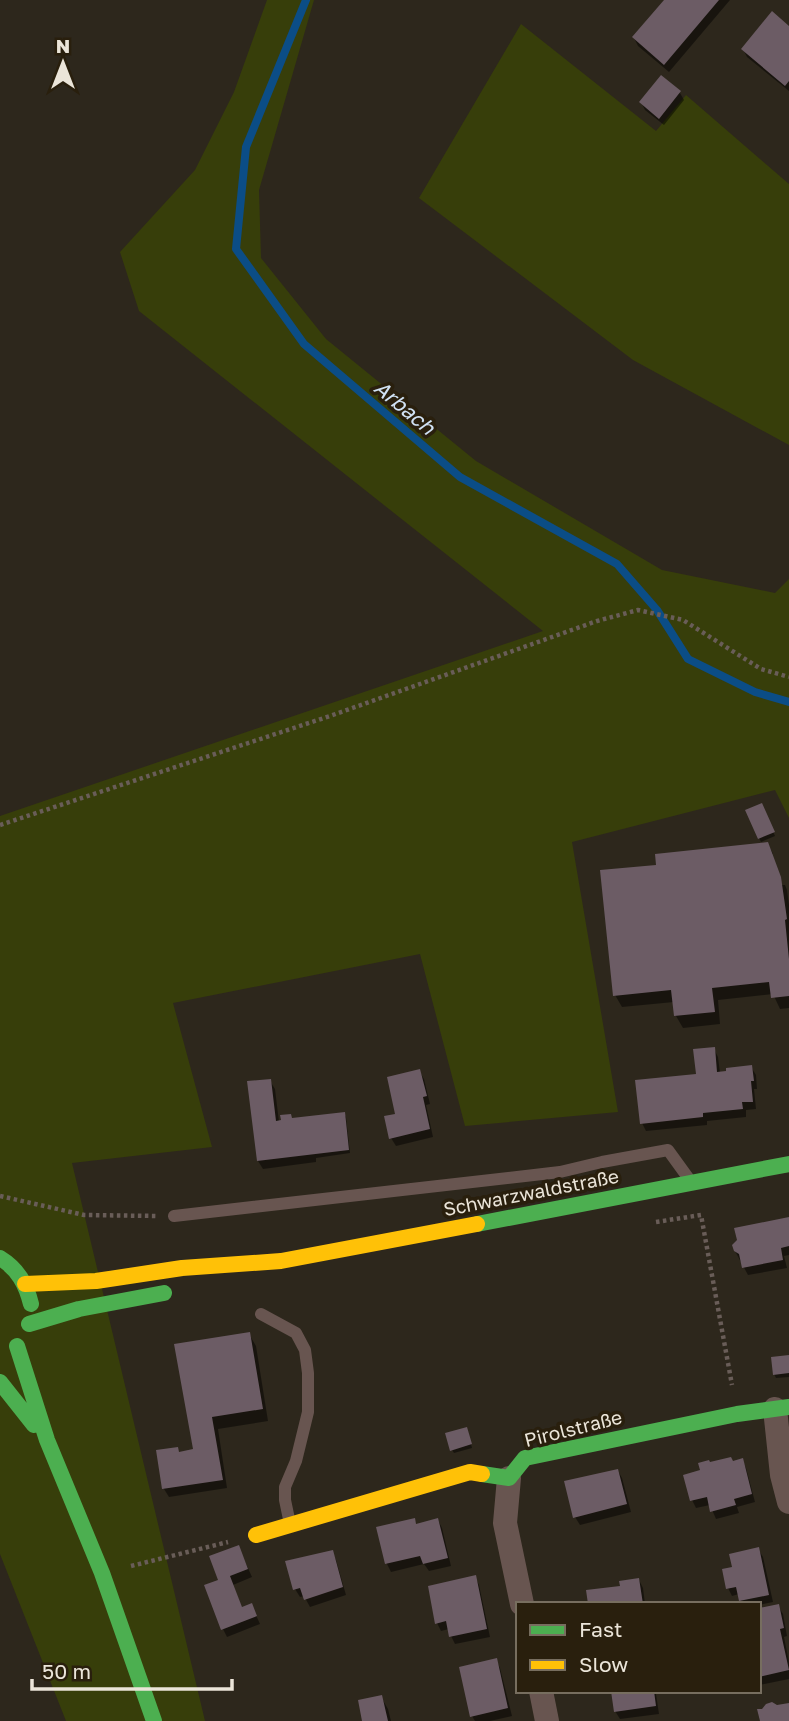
<svg xmlns="http://www.w3.org/2000/svg" width="789" height="1721" font-family="'Golos Text',sans-serif">
<style>
.green{fill:#373e0a}
.shadow{fill:#0007}
.lines{fill:none;stroke-linecap:round;stroke-linejoin:round}
.stream{stroke:#0b4d86;stroke-width:8}
.building{fill:#6c5c65}
.path{stroke:#695d58;stroke-width:4.5;stroke-dasharray:3.5 3.5;stroke-linecap:butt}
.lane{stroke:#685550;stroke-width:12}
.street{stroke:#685550;stroke-width:24}
.fast{stroke:#4caf50;stroke-width:16}
.slow{stroke:#ffc107;stroke-width:16}
.labels{text-anchor:middle;dominant-baseline:central;stroke-width:7;stroke-linejoin:round;paint-order:stroke}
.street-label{font-size:19px;fill:#ebe5d9;stroke:#291f0d}
.water-label{font-size:21px;font-style:italic;fill:#d1e2f4;stroke:#291f0d}
</style>
<rect width="100%" height="100%" fill="#2d271c"/>
<path class="green" d="M267,0h47l-55,190 2,68 65,81 150,122 186,109 113,23 14,-14v239l-14,-28 -203,52 46,270 -153,14 -45,-172 -247,49 39,144 -140,16 133,558h-139l-66,-167v-738l543,-185 -404,-320 -19,-59 75,-82 39,-78z
M521,24l135,107 30,-36 103,89v261l-156,-85 -214,-162z"/>
<path class="shadow" d="M666,0h64l-61,72 -31,-26 -4,-8z
M789,28v63l-42,-34 -4,-8z
M680,93l4,7 -20,25 -19,-15 -4,-8z
M763,808l12,28 -14,6 -2,-4z
M768,844l5,10h-2l11,31h3l2,5 2,15v103l-9,1 -7,-15 -55,6 2,24 -37,4 -7,-12 -2,-14 -52,5 -7,-12 43,-129z
M714,1049l4,8 2,16 31,-6 5,8 1,14h-3l2,20 -10,1v7l-39,4v4l-61,6 -4,-8 56,-48z
M419,1071l5,8 6,25 -4,1 7,32 -37,9 -5,-8 6,-23z
M270,1081l5,8 4,33 65,-8 2,3 4,36 -34,5v4l-53,7 -5,-8z
M789,1219v36l-5,1 3,12 -39,7 -13,-24z
M249,1334l7,12 12,75 -50,8 9,59 -58,9 -5,-8 -6,-38 21,2 16,-2z
M789,1357v20l-13,1 -2,-4z
M468,1432l4,16 -18,5 -2,-3z
M742,1460l4,8 9,34 -18,5 2,6 -23,6 -6,-14 -14,3 -4,-8 11,-28z
M618,1471l4,7 9,34 -51,13 -5,-8z
M438,1520l4,8 9,38 -22,5 -5,-7 -33,8 -4,-8 -9,-35 39,-4z
M758,1549l5,8 10,45 -14,3v-1h-17l-3,-10 -7,2 -4,-8 6,-20z
M332,1552l4,8 10,35 -36,12 -6,-11 -4,1 -5,-8 -7,-27z
M242,1555l10,22 -19,8 9,23 13,5 5,11 -33,13 -4,-8 -3,-48z
M475,1577l4,8 11,52 -35,7 -4,-8 -2,-7 -8,2 -4,-8z
M639,1580l4,8 2,16h-55z
M778,1606l5,8 4,22 -3,1 5,25v17l-30,6v-61z
M496,1660l4,8 12,48 -22,5h-15l-3,-5z
M613,1691h49v2l-6,1 3,20 -39,5 -5,-8z
M381,1697l7,12 3,12h-27z"/>
<g class="lines">
<path class="stream" d="M306,0l-60,147 -10,102 68,95 156,133 157,87 40,46 31,49 67,33 34,10"/>
</g>
<path class="building" d="M664,0h55l-55,65 -32,-28z
M772,11l17,15v55l-4,5 -44,-37z
M661,75l20,16 -22,28 -20,-17z
M762,803l13,29 -17,7 -13,-29z
M768,842l13,35 6,42 -2,1 4,39v37l-18,2 -2,-16 -57,6 3,24 -41,4 -3,-26 -58,6 -13,-126 56,-5 -1,-11z
M715,1047l2,25 9,-1v-3l26,-3 2,16h-3l2,21h-11l1,7 -40,4v4l-63,7 -5,-44 61,-6 -3,-25z
M420,1069l7,27 -4,1 7,32 -41,10 -5,-23 11,-2 -8,-37z
M271,1079l5,42 5,-1 -1,-5 11,-1 1,4 53,-6 4,38 -92,11 -10,-80z
M789,1217v29l-8,2 2,12 -41,8 -3,-14 -5,-3 -2,-6 5,-5 -3,-12z
M250,1332l13,77 -51,8 11,63 -61,9 -6,-39 22,-3 1,5 14,-3 -19,-105z
M789,1355v18l-16,2 -2,-18z
M467,1427l5,17 -22,7 -5,-18z
M731,1457l2,4 10,-3 9,36 -18,5 2,6 -26,7 -3,-15 -17,4 -7,-26 17,-5 -2,-7 11,-3 1,2z
M618,1469l9,35 -54,14 -9,-37z
M415,1518l1,6 22,-6 10,40 -25,6 -3,-8 -35,8 -9,-37z
M239,1545l9,24 -18,7 12,31 10,-4 5,13 -36,14 -17,-45 14,-5 -9,-24z
M759,1547l10,48 -30,6 -3,-14 -10,2 -4,-20 10,-2 -3,-13z
M333,1550l10,37 -39,13 -4,-12 -7,2 -8,-29z
M476,1575l11,54 -38,8 -3,-16 -11,3 -7,-38z
M639,1578l4,26h-55l-2,-14 34,-4 -1,-5z
M779,1604l5,24 -4,1 9,41 -30,7v-69z
M497,1658l11,50 -38,9 -11,-50z
M611,1691h43l2,15 -42,6z
M382,1695l6,26h-26l-4,-21z
M772,1702l5,3 12,-2v18h-29l-3,-12h5l4,-5z"/>
<g class="lines">
<path class="path" d="M0,825l330,-109 267,-95 41,-11 45,10 78,49 28,8
M0,1196l84,19 74,1
M656,1222l45,-7 31,170
M131,1566l97,-24"/>
<path class="lane" d="M174,1216l386,-44 42,-10 66,-12 21,29
M261,1314l35,19 9,17 3,23v39l-12,49 -11,26v13l5,24"/>
<path class="street" d="M775,1409l7,66 7,27
M509,1478l-4,45 17,81
M541,1691l6,30"/>
<path class="fast" d="M477,1224l312,-60
M0,1258c18,11 26,26 31,46
M29,1324l50,-15 85,-16
M17,1346l30,94 55,133 52,148
M0,1382l34,43
M482,1474l27,4 16,-20 212,-44 52,-7"/>
<path class="slow" d="M25,1284l71,-3 86,-13 99,-7 196,-37
M256,1535l214,-63 12,2"/>
</g>
<g class="labels">
<g class="street-label">
<text transform="translate(531 1192) rotate(-11)">Schwarzwaldstraße</text>
<text transform="translate(573 1428) rotate(-14)">Pirolstraße</text>
</g>
<g class="water-label">
<text transform="translate(405 407) rotate(40)">Arbach</text>
</g>
</g>
<rect x="516" y="1602" width="245" height="91" fill="#291f0d" stroke="#776e5f" stroke-width="2"/>
<rect x="530" y="1625" width="35" height="10" fill="#4caf50" stroke="#776e5f" stroke-width="2"/>
<text x="579" y="1637" font-size="21" fill="#ebe5d9">Fast</text>
<rect x="530" y="1660" width="35" height="10" fill="#ffc107" stroke="#776e5f" stroke-width="2"/>
<text x="579" y="1672" font-size="21" fill="#ebe5d9">Slow</text>
<g transform="translate(63 63)" stroke="#291f0d" stroke-width="5" paint-order="stroke">
<path d="M0-5L12 26L0 18L-12 26Z" fill="#ebe5d9"/>
<text y="-10" font-size="19" font-weight="bold" text-anchor="middle" fill="#ebe5d9">N</text>
</g>
<path d="M32 1679v10h200v-10" fill="none" stroke="#ebe5d9" stroke-width="3.5"/>
<text x="42" y="1679" font-size="21" fill="#ebe5d9" stroke="#291f0d" stroke-width="5" paint-order="stroke">50 m</text>
</svg>
